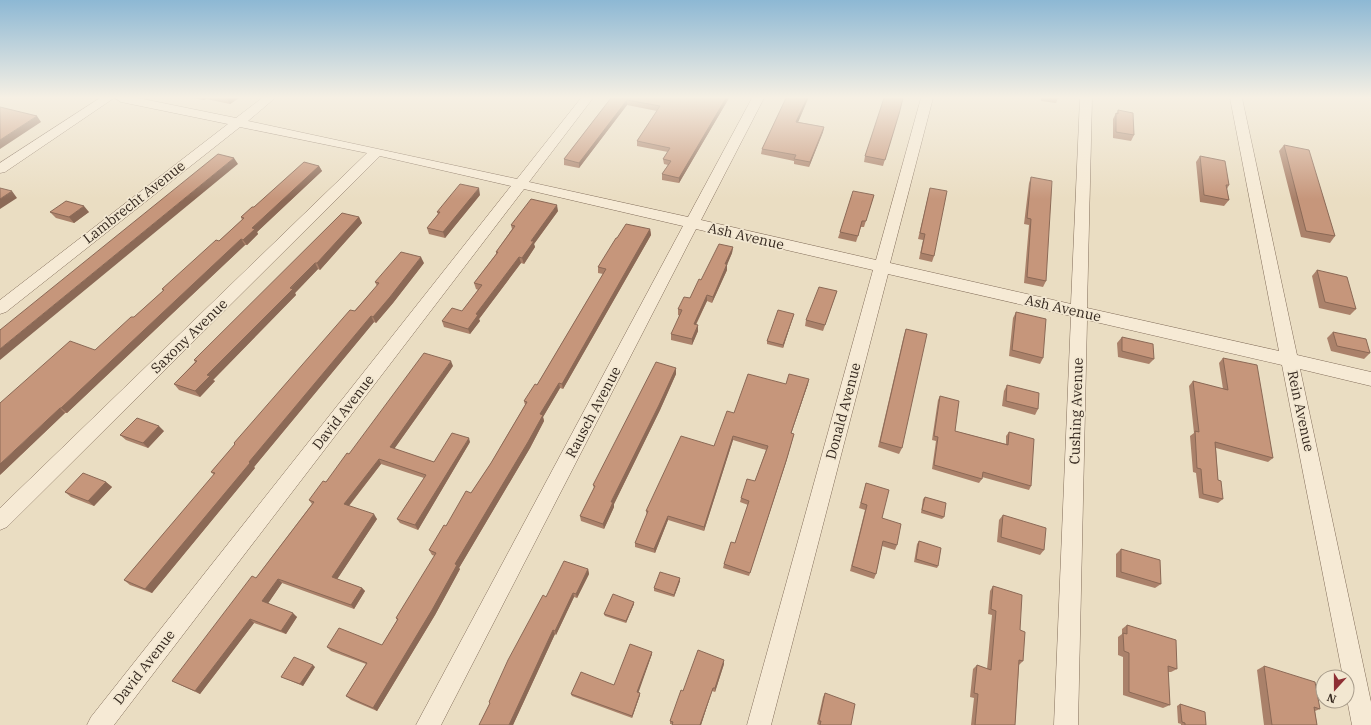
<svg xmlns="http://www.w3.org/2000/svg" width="1371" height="725" font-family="'IBM Plex Serif',serif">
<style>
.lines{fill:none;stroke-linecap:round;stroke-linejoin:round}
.street-casing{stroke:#836e5b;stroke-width:1}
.street{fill:#f6ead5;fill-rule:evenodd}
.wall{fill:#aa816a}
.shaded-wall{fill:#8b6956}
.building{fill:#c6967b;stroke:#8b6956}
.labels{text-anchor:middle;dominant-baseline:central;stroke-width:3.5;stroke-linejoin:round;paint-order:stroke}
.street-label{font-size:14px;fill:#34271e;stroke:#f2e7d1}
</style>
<rect width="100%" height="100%" fill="#eaddc2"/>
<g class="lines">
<g class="street-casing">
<path id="street" d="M100,98h14l-109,74 -5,1v-10z
M115,98h23l98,20 26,-20h13l-27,23 269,58 64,-81h12l-64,84 159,35 64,-119h12l-63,122 175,40 45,-162h12l-43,165 181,41 9,-206h12l-5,210 192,43 -49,-253h12l55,257 74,17v14l-71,-17 71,333v23h-19l-5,-26v-22h-4l-61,-312 -195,-45 -9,405h-24l17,-409 -183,-42 -117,451h-24l126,-455 -177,-41 -255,496h-25l267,-499 -159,-37 -410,536h-27l4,-8 420,-531 -131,-30 -373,371 -7,3v-22l367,-355 -127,-26 -234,185 -6,2v-14l228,-176 -107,-22z"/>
</g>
<use href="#street" class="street"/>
</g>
<path class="wall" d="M192,98h47l-9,6 -24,-5 -2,1z
M611,98h118l-50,85 -17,-3v-6l6,-9 -4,-1 -1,-5 5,-7 -31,-6v-5l20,-30 -30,-6 -48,63 -15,-3v-6z
M786,98h22l-10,24 26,5 -1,5 -14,35 -15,-3v-3l-33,-7 1,-5z
M1041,98h17l-2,5 -15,-2z
M1118,110l16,25 -3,6 -18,-3v-19l3,-6h1z
M897,120l-14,46 -19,-4 1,-6z
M1284,145l51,91 -5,7 -29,-6 -22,-86z
M1200,156l29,29 -2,4 2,11 -5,6 -24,-4 -4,-40z
M319,166l3,5 -65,61 1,2 -11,11h-2l-178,168h-2l-65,62 134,-158 29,-26 -1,-2 57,-48 23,-21 -1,-3 13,-10z
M1031,177l15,104 -3,6 -19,-4 5,-58 -5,-1 5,-41z
M930,188l4,68 -2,6 -13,-3 4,-19 -5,-1z
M480,195l-35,43 -16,-4 -2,-6 11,-14 -1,-2z
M874,195l-10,32h-3l-5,15 -18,-4 2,-6z
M558,211l-24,33 1,3 -11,17 -3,-1 -42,56 1,2 -10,13 -26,-7 -2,-6 20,-10 16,-21 -2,-1 -2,-6 22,-29v-2l16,-23 -1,-4z
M50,212h39l-15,11 -18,-5z
M359,217l3,6 -42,47 -2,-1 -23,24 1,2 -83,85 2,1 -15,16 -21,-7 -5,-6 21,-22 -1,-2z
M650,229l1,6 -88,154 -3,-1 -17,29 1,4 -14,27 -71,120 1,1 -25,46 -58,96 -26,-11 -5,-4 20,-32 -35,-13 -4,-4 55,-2 15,-25 -1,-2 39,-62 -3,-1 -3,-5 17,-24 25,-33 20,-30 34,-58 -1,-4 13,-16 66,-111 -5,-1v-6l19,-29z
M733,247l-1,6 -5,11v6l-15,33 -5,-2 -11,24 2,6 -6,14 -21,-5v-6l9,-18 -2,-1v-6l12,-11 11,-18z
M424,263l-31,40 -17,20 -2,-1 -120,145 1,1 -103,125 -22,-8 -6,-5 90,-105 -3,-3 24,-27 -1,-2 143,-157 -2,-4z
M1317,270l39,39 -6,6 -31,-7 -7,-32z
M837,291l-2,6 -12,34 -18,-5 1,-6z
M1016,312l27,46 -3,6 -31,-8 4,-38z
M794,314l-11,34 -16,-4v-3z
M906,329l-4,119 -3,6 -21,-7 26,-112z
M1333,332l37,21 -6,6 -33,-8 -4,-13z
M1122,337l32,22 -5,5 -31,-7 -1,-14z
M1223,358l50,100 -5,4 -52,-14 2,32 5,19 -5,4 -19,-5 -3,-25 -3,-1 -3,-36 4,-3 -5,-47 4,-5 30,8 -4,-26z
M453,366l-59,83 40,13 36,-20 -52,88 -18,-7 -3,-4 27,-41 -43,-14 -32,42 28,13 -40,60 25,9 3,3 -11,18 -72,-26 -14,20 29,14 -11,17 -32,-11 -54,71 -28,-13 84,-103 56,-74 -3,-4 17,-18 23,-28z
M676,368v6l-16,36 -46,94v3l-10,22 -23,-8 -1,-5 14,-28 -1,-3z
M786,384h22l-17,49 3,1 -8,28 -37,114 -26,-8 1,-4 11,-21 13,-38 -8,-3 1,-4 14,-17 11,-31 -33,-10 -29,91 -36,-11 -13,33 -20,-6v-4l12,-28 -1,-4 68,-65 20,-33z
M1007,385l31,24 -3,6 -33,-9 2,-15z
M940,396l15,35 51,13v-8l3,-4 22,54 -2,4 -47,-13v2l-3,4 -47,-14 4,-28 -4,-1 6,-40z
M164,431l-16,17 -22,-8 -6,-5z
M106,482l6,5 -18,19 -23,-9 -6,-5z
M866,483l16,35 15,27 -2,5 -13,-4 -6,28 -2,5 -24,-8 15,-61 -6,-2z
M925,497l19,20 -2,2 -21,-6 2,-14z
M1003,515l41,35 -4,5 -43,-13 2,-22z
M919,541l19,25 -1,2 -23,-6 3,-18z
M1121,549l40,35 -6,4 -39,-11v-23z
M588,569l1,5 -12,24 -3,-1 -18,38 -1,-1 -42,91h-34l11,-22 -1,-1 57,-105z
M680,578v3l-6,16 -20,-6v-3z
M993,586l27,44 3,31 -4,4 -4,60h-44l3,-27 -4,-1 3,-28 4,-4 10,4 5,-54 -4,-1 2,-23z
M634,602v2l-8,19 -21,-7 -1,-2z
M1127,625l50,44 -6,3h-3l2,33 -7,3 -40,-13v-38l-5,-2v-18l4,-3v-5z
M652,652v2l-14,38 2,1v2l-8,23 -60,-22 -1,-2 43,-9z
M724,664l-9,28 -3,-1 -11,34h-29v-1h-2v-3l13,-30z
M1264,666l56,43 -5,2 2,14h-53l-7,-55z
M315,667l-12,19 -19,-8 -3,-1z
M825,693l26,32h-32l-2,-1 6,-27z
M1180,704l26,21h-25v-1l-3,-1 -1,-17z"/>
<path class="shaded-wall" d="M202,98h4v1l-2,1z
M229,98h10l-9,6 -3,-5z
M726,98h3l-50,85v-5z
M807,98h1v1l-12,28v-5z
M627,100v5l-48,63v-5z
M37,116l4,6 -41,27v-9z
M824,127l-1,5 -14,35 1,-5z
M234,158l4,6 -238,196v-11z
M319,166l3,5 -65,61 1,2 -11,11 -4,-5 9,-12z
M479,188l1,7 -35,43 -2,-6z
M12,191l5,7 -17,11v-10z
M557,205l1,6 -24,33 1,3 -11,17 -2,-6 9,-17z
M84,206l5,6 -15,11 -5,-6z
M359,217l3,6 -42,47 -3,-7z
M650,229l1,6 -88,154 -1,-5z
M241,239l4,6 -178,168 -6,-5z
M733,247l-1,6 -7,17v-6z
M421,257l3,6 -31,40 -17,20 -3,-6z
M519,257l2,6 -42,56 1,2 -10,13 -2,-5 8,-15z
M315,263l3,6 -23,24 1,2 -83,85 2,1 -15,16 -5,-6 12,-16z
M727,264v6l-15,33 1,-6z
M707,295v6l-14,29 1,-6z
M794,314l-1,3 -10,31v-3z
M371,316l3,6 -120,145 1,1 -103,125 -7,-4 104,-127z
M698,325v6l-6,14v-6z
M451,361l2,5 -61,86 -2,-5z
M676,368v6l-16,36 -46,94v3l-10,22 -1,-5 8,-22z
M809,379l-1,5 -18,53 1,-4z
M559,383l1,5 -17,29 1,4 -14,27 -71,120 1,1 -25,46 -58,96 -4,-3 167,-294z
M60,408l5,5 -65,62v-11z
M159,426l5,5 -16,17 -5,-5z
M794,434l-8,28 -37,114 1,-3z
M733,436v4l-29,91v-4z
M469,438l1,4 -52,88 -3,-5z
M379,459l2,5 -34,44 -3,-4z
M106,482l6,5 -18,19 -6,-5z
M374,514l3,5 -41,62 -4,-4z
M668,516v4l-13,33 -1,-4z
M588,569l1,5 -12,24 -1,-4z
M680,578v3l-6,16v-2z
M278,579l4,4 -15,22 -5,-4z
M362,588l3,3 -11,18 -3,-4z
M573,593l1,4 -18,38 -1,-4z
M634,602v2l-8,19v-2z
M293,613l4,4 -11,17 -5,-3z
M250,619l4,4 -54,71 -5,-3z
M553,630l2,4 -42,91h-4z
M652,652v2l-14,40 -1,-2z
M724,660v4l-9,28v-4z
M313,665l2,2 -12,19 -3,-2z
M713,688l-1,3 -11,34h-1z
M640,693v2l-8,23v-2z"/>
<path class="building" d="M611,98h115l-47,80 -17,-4 9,-13 -8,-2 7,-11 -33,-7 23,-35 -33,-6 -48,63 -15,-4z
M786,98h21l-11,24 28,5 -14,35 -16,-3 2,-4 -34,-6z
M884,98h19l-4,16 -14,46 -20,-4z
M0,107l37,9 -37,24z
M1118,110l15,3 1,22 -18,-3v-19l2,1z
M1284,145l25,5 26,86 -29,-5z
M218,154l16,4 -234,191v-19z
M1200,156l25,5 4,24h-3l3,15 -25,-5z
M304,162l15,4 -67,62 3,1 -12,11 -2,-1 -180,169h-1l-60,56v-61l70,-62 25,9 36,-33h3l30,-27 -2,-1 54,-49 3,1 25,-23 -3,-1 11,-10h2z
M1031,177l21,4 -6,100 -19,-4 4,-58 -4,-1z
M460,184l19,4 -36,44 -16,-4 13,-16h-3z
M0,188l12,3 -12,8z
M930,188l17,3 -13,65 -13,-3 4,-19 -5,-1z
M853,191l21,4 -8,26h-4l-4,15 -18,-4z
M531,199l26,6 -26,36h3l-12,17 -3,-1 -43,57 2,1 -10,14 -26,-8 10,-13 10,3 20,-26 -8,-2 24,-31h-2l19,-26 -4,-1z
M66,201l18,5 -15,11 -19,-5z
M342,213l17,4 -42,46h-2l-25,25 3,1 -86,86 3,1 -15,15 -21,-7 23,-23 -3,-1z
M626,224l24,5 -88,155 -3,-1 -19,31 3,1 -15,27 -73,122 2,1 -25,45 -59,98 -27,-12 21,-33 -40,-16 12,-19 43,17 16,-26 -2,-1 40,-65 -7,-3 15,-25 2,1 20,-35 5,2 20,-30 36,-61 -3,-1 11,-17 2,1 69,-116 -8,-2 18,-29h1z
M719,244l14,3 -8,17h2l-14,33 -6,-2 -13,29 4,1 -6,14 -21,-5 11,-24 -4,-1 6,-12 6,1 9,-19 2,1z
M401,252l20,5 -31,40 -17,20 -2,-1 -122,146 1,1 -105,126 -21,-9 91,-107 -4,-1 24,-28 -1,-1 116,-133 5,1 24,-28 -4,-1z
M1317,270l30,7 9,32 -31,-7z
M819,287l18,4 -12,34 -19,-5z
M778,310l16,4 -11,31 -16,-4z
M1016,312l30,7 -3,39 -31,-8z
M906,329l21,5 -25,114 -22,-6z
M1333,332l33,7 4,14 -33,-7z
M1122,337l31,7 1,15 -32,-8z
M424,353l27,8 -61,86 44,15 18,-29 17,5 -54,87 -18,-6 29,-44 -47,-16 -35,45 30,10 -42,63 30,11 -11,17 -73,-26 -16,22 31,12 -12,18 -31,-12 -55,72 -23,-10 80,-105 4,2 58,-76 -5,-2 14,-19 3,1 21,-29 2,1z
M1223,358l34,7 16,93 -58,-16 3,38 3,1 2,18 -20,-5 -2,-25 -4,-1 -2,-37 4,1 -6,-51 35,9z
M656,362l20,6 -17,37 -48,97h2l-10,22 -23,-8 15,-30 -2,-1z
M748,374l38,10 3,-10 20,5 -18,54 3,1 -7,24 -37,115 -26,-9 7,-22 4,1 14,-42 -8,-3 6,-19 8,2 13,-35 -35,-10 -29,91 -36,-11 -14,33 -19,-6 13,-32h-2l35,-75 33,10 13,-35 7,2z
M1007,385l32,8 -1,16 -32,-8z
M940,396l19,5 -4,30 53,14 1,-13 25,7 -3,47 -48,-14 -1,7 -48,-14 4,-28 -4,-1z
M137,418l22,8 -16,17 -23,-8z
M83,473l23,9 -18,19 -23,-9z
M866,483l23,7 -7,28 19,6 -4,21 -14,-4 -7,33 -24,-8 15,-61 -6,-2z
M925,497l21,6 -2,14 -22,-7z
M1003,515l43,13 -2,22 -43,-13z
M919,541l22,7 -3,18 -22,-7z
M1121,549l39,11 1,24 -40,-12z
M564,561l24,8 -12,25 -3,-1 -18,38 -2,-1 -44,95h-30l11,-22 -1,-1 19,-42 35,-65 3,2z
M660,572l20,6 -6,17 -20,-7z
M993,586l29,9 -2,35 5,2 -2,29 -4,-1 -4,65h-40l3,-31 -4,-1 3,-28 14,5 5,-59 -5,-2z
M613,594l21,8 -8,19 -22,-7z
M1127,625l49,15 1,29 -9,-3 2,39 -41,-13v-39l-5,-2 -1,-18 4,1z
M630,644l22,8 -15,40 3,1 -8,23 -61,-22 10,-22 33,13z
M698,650l26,10 -9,28h-2l-13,37h-28l1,-3 -3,-1 11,-31 2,1z
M294,657l19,8 -13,19 -19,-7z
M1264,666l51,16 5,27 -6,-2 3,18h-45z
M825,693l30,11 -4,21h-31l1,-4h-2z
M1180,704l25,8 1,13h-21v-2l-3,-1z"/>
<linearGradient id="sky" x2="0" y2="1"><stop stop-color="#8db8d4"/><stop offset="0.49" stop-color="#f6f0e4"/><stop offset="1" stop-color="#f6f0e4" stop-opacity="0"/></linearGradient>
<rect width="1371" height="199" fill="url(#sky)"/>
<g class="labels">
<g class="street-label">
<text transform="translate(134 202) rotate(-38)">Lambrecht Avenue</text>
<text transform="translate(746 236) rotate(13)">Ash Avenue</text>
<text transform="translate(1063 308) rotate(13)">Ash Avenue</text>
<text transform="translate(189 336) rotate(-44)">Saxony Avenue</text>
<text transform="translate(843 411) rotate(-75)">Donald Avenue</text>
<text transform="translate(1076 411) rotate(-88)">Cushing Avenue</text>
<text transform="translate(1301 411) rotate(78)">Rein Avenue</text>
<text transform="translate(343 412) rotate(-52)">David Avenue</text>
<text transform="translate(593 412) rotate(-62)">Rausch Avenue</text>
<text transform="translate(144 667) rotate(-52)">David Avenue</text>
</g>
</g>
<g transform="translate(1335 689) rotate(201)"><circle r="19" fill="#f2e7d1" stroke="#a69a89"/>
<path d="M0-3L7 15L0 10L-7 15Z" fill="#8e2f34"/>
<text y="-6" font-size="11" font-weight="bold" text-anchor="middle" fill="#34271e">N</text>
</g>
</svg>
